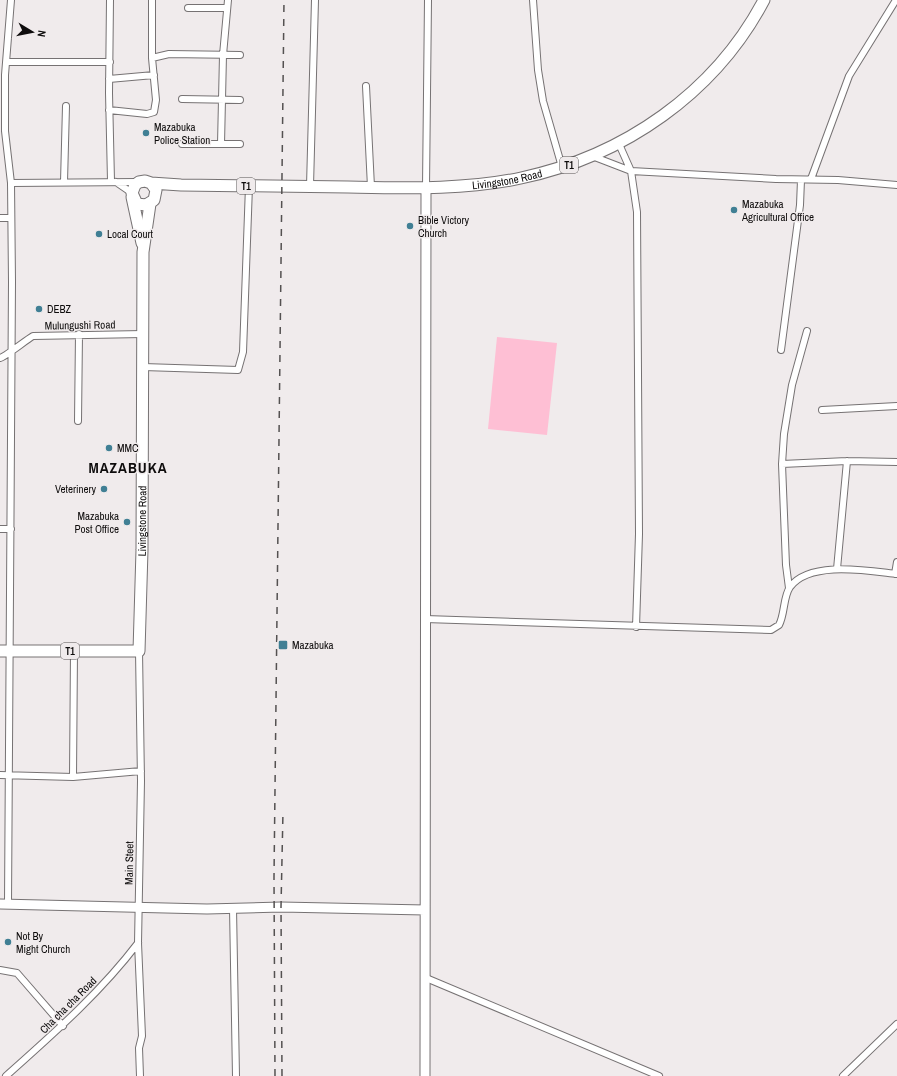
<svg xmlns="http://www.w3.org/2000/svg" width="897" height="1076" font-family="'Archivo Narrow',sans-serif">
<style>
.park{fill:#febfd4}
.lines{fill:none;stroke-linecap:round;stroke-linejoin:round}
.minor-casing{stroke:#767273;stroke-width:8}
.secondary-casing{stroke:#767273;stroke-width:11}
.trunk-casing{stroke:#767273;stroke-width:13}
.minor{stroke:#fff;stroke-width:6}
.secondary{stroke:#fff;stroke-width:9}
.trunk{stroke:#fff;stroke-width:11}
.rail{stroke:#545151;stroke-width:1.5;stroke-dasharray:7 7;stroke-linecap:butt}
.poi-dot{fill:#407f94;stroke:#f0ebec;stroke-width:1.5}
.labels{text-anchor:middle;dominant-baseline:central;stroke-width:3;stroke-linejoin:round;paint-order:stroke}
.shield{fill:#f0ebec;stroke:#524f4f;stroke-width:1}
.shield-label{font-size:10px;font-weight:bold;fill:#0e0c0c}
.poi-label{font-size:11px;fill:#0e0c0c;stroke:#f0ebec;text-anchor:start}
.street-label{font-size:11px;fill:#0e0c0c;stroke:#f0ebec}
.district-label{font-size:15px;font-weight:bold;letter-spacing:1px;fill:#0e0c0c;stroke:#f0ebec}
</style>
<rect width="100%" height="100%" fill="#f0ebec"/>
<path class="park" d="M497,337l60,6 -10,92 -59,-6z"/>
<g class="lines">
<g class="minor-casing">
<path id="minor" d="M110,0l-1,93 2,88
M533,0l5,70 5,31 19,66
M188,8h39
M152,58v-58
M6,62h104
M109,79l45,-4
M366,86l5,101
M182,99l58,1
M109,110l38,4 7,-2 2,-12 -4,-42 17,-4 71,1
M182,144h58
M221,144l2,-89 5,-55
M619,144l12,27 6,41 2,322 -3,93
M592,156l39,15 145,8 62,1 59,5
M811,179l38,-103 47,-76
M64,182l2,-76
M116,182l16,11
M11,183l126,-1
M310,186l5,-186
M426,187l2,-187
M0,218h11
M781,350l19,-145 1,-25
M0,358c5,-1 26,-18 33,-22l110,-2
M143,367l95,3 5,-18 6,-166
M822,410l75,-4
M78,421l1,-87
M782,464l65,-3 50,1
M0,529h11
M837,569l10,-108
M895,574l2,-12
M789,588l-3,-23 -4,-101 2,-30 8,-49 15,-54
M425,619l346,11 8,-5c6,-11 4,-28 11,-38 20,-27 79,-16 107,-13
M139,651l2,130 -3,162 4,93 -3,12 1,28
M0,775l73,2 1,-126
M73,777l68,-6
M8,904l4,-622 -1,-99 -6,-52v-56l6,-75
M233,908l3,168
M0,970l17,3 46,53
M426,978l233,98
M6,1076c47,-42 94,-83 132,-133
M843,1076l54,-52"/>
</g>
<g class="secondary-casing">
<path id="secondary" d="M0,904l207,5 74,-2 144,3
M425,1076l1,-889"/>
</g>
<g class="trunk-casing">
<g id="trunk">
<path id="s1" d="M151,183l5,7 -2,10 -8,5 -9,-1 -5,-11 3,-8 4,-3 6,-1 6,2 30,2c56,1 112,1 167,2 57,1 118,3 173,-9 103,-22 194,-85 243,-178"/>
<path d="M132,197l10,46"/>
<path id="s2" d="M0,651h139l3,-101 1,-298 7,-48"/>
</g>
</g>
<use href="#minor" class="minor"/>
<use href="#secondary" class="secondary"/>
<use href="#trunk" class="trunk"/>
<path class="rail" d="M275,1076l-1,-199 10,-877
M282,1076l-1,-169 2,-96"/>
</g>
<g class="poi-dot">
<circle cx="146" cy="133" r="4"/>
<circle cx="734" cy="210" r="4"/>
<circle cx="410" cy="226" r="4"/>
<circle cx="99" cy="234" r="4"/>
<circle cx="39" cy="309" r="4"/>
<circle cx="109" cy="448" r="4"/>
<circle cx="104" cy="489" r="4"/>
<circle cx="127" cy="522" r="4"/>
<rect x="278" y="640" width="10" height="10" rx="2"/>
<circle cx="8" cy="942" r="4"/>
</g>
<g class="labels">
<g class="shield">
<rect x="560" y="157" width="18" height="16" rx="3"/>
<rect x="237" y="178" width="18" height="16" rx="3"/>
<rect x="61" y="643" width="18" height="16" rx="3"/>
</g>
<g class="shield-label">
<text x="569" y="165">T1</text>
<text x="246" y="186">T1</text>
<text x="70" y="651">T1</text>
</g>
<g class="poi-label">
<text x="154" y="127">Mazabuka<tspan x="154" dy="13">Police Station</tspan></text>
<text x="742" y="204">Mazabuka<tspan x="742" dy="13">Agricultural Office</tspan></text>
<text x="418" y="220">Bible Victory<tspan x="418" dy="13">Church</tspan></text>
<text x="107" y="234">Local Court</text>
<text x="47" y="309">DEBZ</text>
<text x="117" y="448">MMC</text>
<text x="96" y="489" text-anchor="end">Veterinery</text>
<text x="119" y="516" text-anchor="end">Mazabuka<tspan x="119" dy="13">Post Office</tspan></text>
<text x="292" y="645">Mazabuka</text>
<text x="16" y="936">Not By<tspan x="16" dy="13">Might Church</tspan></text>
</g>
<g class="street-label">
<text stroke="none"><textPath href="#s1" startOffset="432">Livingstone Road</textPath></text>
<text transform="translate(80 325) rotate(-1)">Mulungushi Road</text>
<text stroke="none"><textPath href="#s2" startOffset="269">Livingstone Road</textPath></text>
<text transform="translate(129 863) rotate(-89)">Main Steet</text>
<text transform="translate(68 1005) rotate(-45)">Cha cha cha Road</text>
</g>
<g class="district-label">
<text x="128" y="467">MAZABUKA</text>
</g>
</g>
<g transform="translate(32 32) rotate(100)" stroke="#f0ebec" stroke-width="3" paint-order="stroke">
<path d="M0-3L7 15L0 10L-7 15Z" fill="#0e0c0c"/>
<text y="-6" font-size="11" font-weight="bold" text-anchor="middle" fill="#0e0c0c">N</text>
</g>
</svg>
